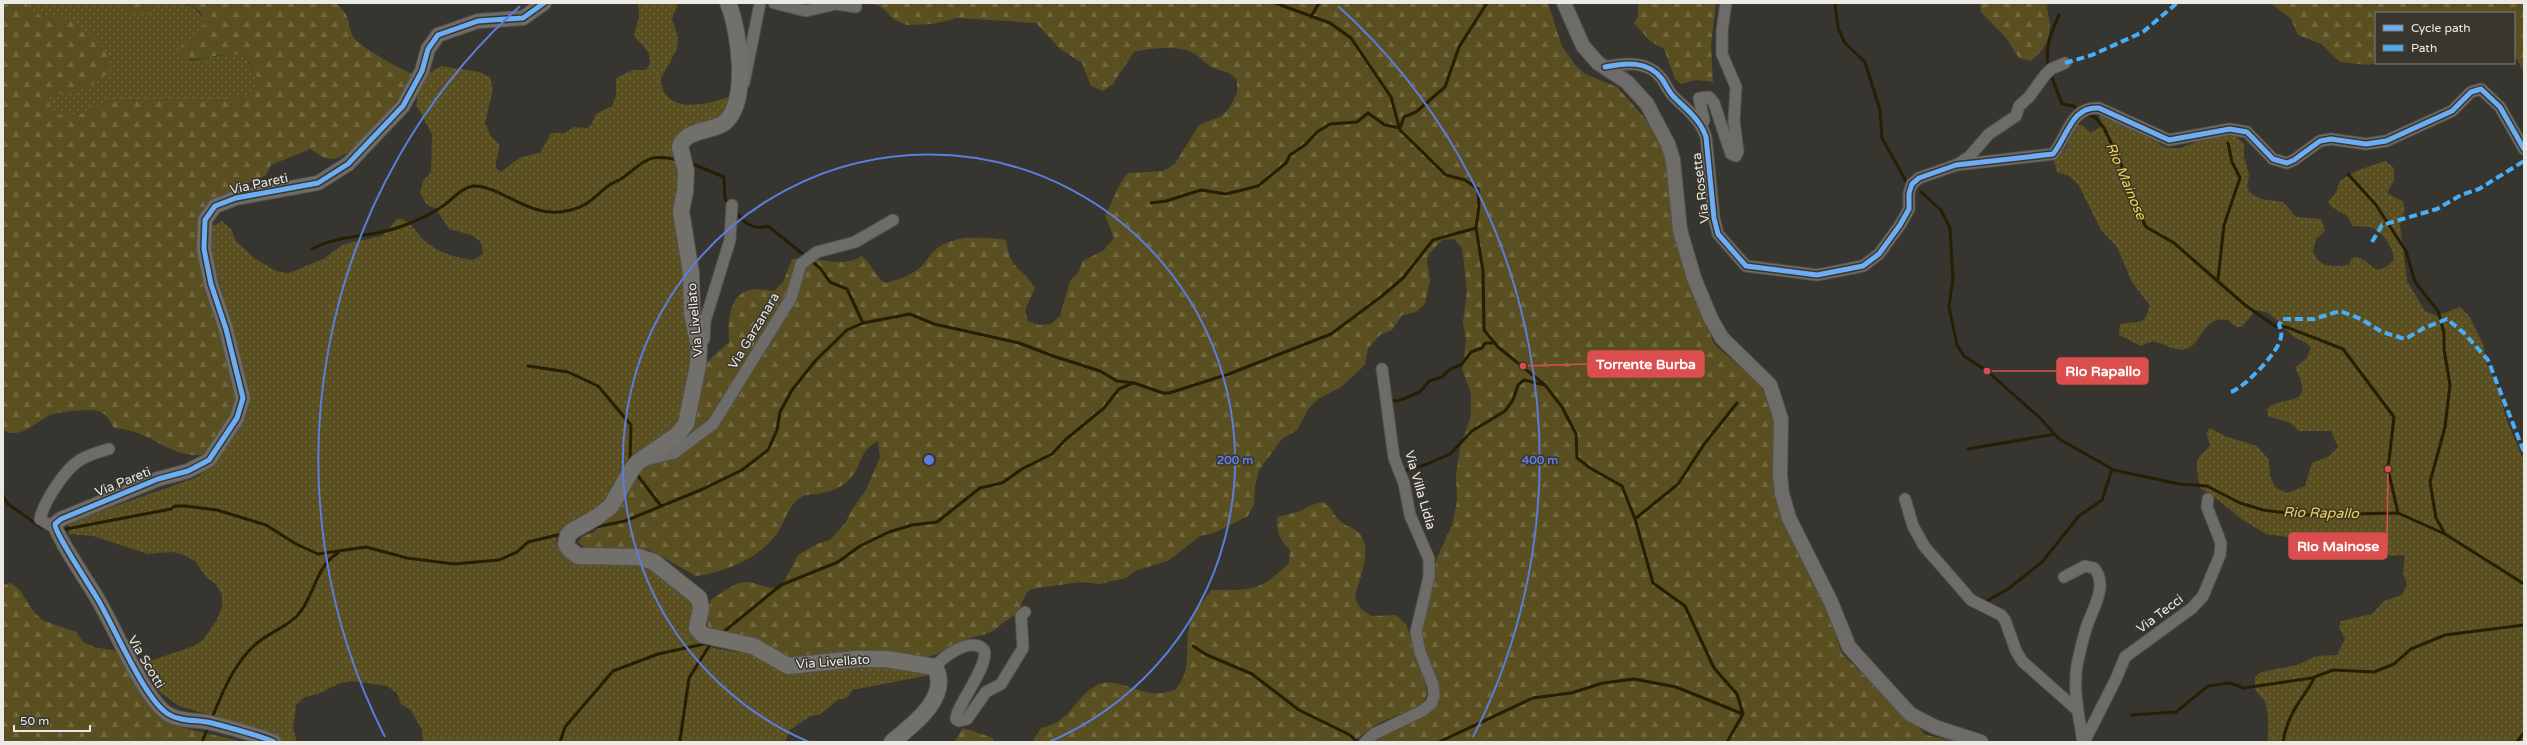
<svg xmlns="http://www.w3.org/2000/svg" width="2527" height="745" font-family="'Varela Round',sans-serif">
<style>
.grass{fill:url(#grass-dots)}
.forest{fill:url(#forest-firs)}
.lines{fill:none;stroke-linecap:round;stroke-linejoin:round}
.stream{stroke:#271f04;stroke-width:3}
.minor-casing{stroke:#53524e;stroke-width:13}
.tertiary-casing{stroke:#53524e;stroke-width:16}
.secondary-casing{stroke:#53524e;stroke-width:18}
.minor{stroke:#6d6c69;stroke-width:11}
.tertiary{stroke:#6d6c69;stroke-width:14}
.secondary{stroke:#72706b;stroke-width:16}
.quiet{stroke:#49aef6;stroke-width:4;stroke-dasharray:8 4;stroke-linecap:butt}
.cycleway-casing{stroke:#38362e;stroke-width:8}
.cycleway{stroke:#6dadf4;stroke-width:5}
.ring{fill:none;stroke:#5b7ddc;stroke-width:2}
.labels{text-anchor:middle;dominant-baseline:central;stroke-width:3;stroke-linejoin:round;paint-order:stroke}
.street-label{font-size:13px;fill:#ebeae5;stroke:#38362e}
.water-label{font-size:14px;font-style:italic;fill:#f3d249;stroke:#38362e}
.centre{fill:#5b7ddc;stroke:#38362e;stroke-width:2}
.ring-label{font-size:12px;text-anchor:middle;font-weight:bold;fill:#5b7ddc;stroke:#38362e;stroke-width:3;stroke-linejoin:round;paint-order:stroke}
.leader{fill:none;stroke:#da4f4e;stroke-width:1.5}
.callout-dot{fill:#da4f4e;stroke:#38362e;stroke-width:1.5}
.callout{fill:#da4f4e;stroke:#da4f4e;stroke-width:1.5}
.callout-label{font-size:14px;text-anchor:middle;font-weight:bold;fill:#fff}
</style>
<defs>
<pattern id="grass-dots" width="8" height="8" patternUnits="userSpaceOnUse"><rect width="8" height="8" fill="#5a4f20"/><path d="M2 2h.1M6 6h.1" fill="none" stroke="#726840" stroke-width="1.8" stroke-linecap="round"/></pattern>
<pattern id="forest-firs" width="22" height="20" patternUnits="userSpaceOnUse"><rect width="22" height="20" fill="#5a4f20"/><path d="M5 1l3.5 6h-7zM16 11l3.5 6h-7z" fill="#726840"/></pattern>
</defs>
<rect width="100%" height="100%" fill="#363530"/>
<path class="grass" d="M27,3h90l33,9 8,-9c23,0 33,-3 47,18l-2,11 -22,14 9,15 46,-8 11,6 11,21c-2,3 -4,9 -6,11 -12,10 -46,12 -60,8l-84,2 -22,12 -25,2 -11,-7 -2,-12 12,-3 -15,-78 -13,1z
M638,3h40l-6,16 6,18 -1,12 -16,29c1,38 47,27 71,18 -8,23 -26,27 -47,35l-2,130 10,96 -11,62 -73,83 -48,27 -5,11 4,12 10,7 68,1 55,41c0,11 -5,33 5,41 14,13 178,24 208,26l24,7 -78,15c-3,7 -6,9 -13,9l-18,15 -11,2 -20,14 -5,12h-362l-1,-12 -11,-20 -10,-6 -4,-11 -10,-7 -35,-5 -12,2 -22,11 -13,3 -9,8 -3,24 4,13h-17l-56,-23 -45,-13 -19,-14 -19,-28 53,-18 10,-7 13,-20 5,-12v-12l-6,-11 -9,-6 -12,-17 -11,-6 -11,-3 -25,2 -55,-18 -24,-2v-12l129,-45 21,-19 16,-25 14,-26v-19l-34,-122 -5,-29 1,-10 11,-6 9,8 5,12 18,17 22,13 13,2 34,-14 21,-15 38,-8 16,-18c18,6 15,13 28,24 13,11 31,16 47,18l10,-6 -2,-12 -10,-7 -22,-6 -13,-20 -10,-5 -6,-11 3,-12 8,-9 1,-37 -16,-31 6,-24 9,-8 10,-6 38,6 11,5 3,12 -8,34 5,12 9,9c1,9 -4,15 -3,24l5,4 20,-15 19,-4 11,-20h13l10,-6 13,1 4,-3 5,-11 16,-8 4,-10v-18l17,-8h13c11,-13 -3,-24 -12,-34l5,-19z
M2099,114l54,24 9,8 7,2h12l23,-9 19,-4 13,1 8,8v13l5,18 -2,13 3,5 11,6 22,3 13,15 25,2 4,12 -9,8 -3,12c5,17 21,16 36,14l2,-6 6,-2c18,6 16,23 37,3 0,-12 -12,-30 -24,-33 -6,-1 -11,0 -17,-1l-6,-10 -15,-9 -4,-5 8,-10 4,-11 16,-10 29,-10 9,7v13l-7,12 15,8 3,7 -5,17 7,56 18,30 12,5 23,-9 9,9 14,28 4,21 11,23 9,33 17,40v281h-257c2,-7 1,-31 -1,-38 -2,-5 -8,-10 -11,-15v-12l6,-5 36,-7 20,-9 20,-1 8,-16 -6,-12 2,-6 31,-7 12,-13 18,-6 5,-11 -4,-11 2,-18 -14,1 -16,-8 -12,-1 -18,2 -26,-8 -53,-7 -25,-15 -25,-21 -16,-10c-1,-8 -5,-22 -2,-29 3,-6 9,-8 12,-15l-4,-11 4,-5 17,9 30,9 12,14 1,16 5,11 12,6 18,-7 7,-23 17,-7 9,-9 -7,-16h-32l-9,-8 -22,-7 -1,-7c13,-13 41,-3 34,-27 -2,-6 -3,-10 -6,-15l11,-8 5,-11c-5,-6 -9,-7 -15,-10 -17,-11 -18,-25 -40,-28l-14,17h-6l-8,-7c-28,-5 -25,26 -43,29 -12,3 -22,-7 -33,-8l-11,5 -22,-11 1,-11c20,-4 23,4 30,-18l-18,-24 -15,-35 -16,-17 -23,-46 -9,-8 -12,-4 -3,-11 12,-13 10,-23h6l9,8 11,-7z"/>
<path class="forest" d="M3,3h24l5,12c33,-1 73,18 79,53 -19,25 -35,20 -63,28l2,12 11,7 25,-2 22,-12 84,-2c14,4 48,2 60,-8 2,-2 4,-8 6,-11 -4,-6 -7,-18 -12,-22 -14,-11 -46,6 -67,0l2,-12 21,-14 3,-11 -6,-10 -12,-8h148c19,14 10,21 19,35 8,10 46,31 59,36 -18,30 -34,57 -64,77 -5,3 -10,8 -17,8 -8,0 -15,-6 -22,-10l-39,16 -5,10c-22,10 -49,20 -64,40l17,108 17,75 -1,9 -30,47c-25,6 -45,-13 -67,-21 -8,-3 -16,-4 -24,-5 -4,-7 -6,-13 -14,-16 -7,-4 -45,0 -52,4 -12,7 -30,24 -45,14z
M117,3h41l-8,9c-13,2 -24,1 -33,-9z
M867,3h681l14,43 14,20 9,8 32,13 34,38 15,23 23,131 25,65 43,38 11,16 7,25 -1,64 5,23 47,96 16,48 84,81 32,7h-586l61,-32 -13,-79 17,-73 15,-33 5,-24 -1,-26 5,-32 10,-27v-22l-9,-25 4,-28 -3,-19 4,-32 -5,-42 -8,-9 -12,1 -13,14 -2,7 3,19 -5,24 -9,8 -14,3 -10,15 -12,5 -12,13 -3,17 -24,22 -23,12 -9,9 -12,22 -15,9 -23,31 -4,16 -1,19 -6,11 -34,17 -14,3 -32,25 -31,9 -11,8 -26,6 -19,-2 -49,7 -5,3 -10,22c-11,5 -18,14 -28,19 -7,3 -15,3 -22,6 -15,5 -27,15 -42,19l-133,3 -84,-32 -1,-18 4,-11c9,-6 25,-19 36,-18 14,1 18,8 34,6l17,-33 21,-12 11,-3 16,-18 5,-11 15,-21 14,-33 -2,-16c-20,11 -15,23 -28,38 -8,9 -21,13 -32,15 -5,1 -11,0 -15,2 -15,7 -18,28 -28,40 -19,24 -49,36 -79,40l-46,-26 -12,-2 -52,1 -8,-7 5,-6 11,-4 16,-18 17,-26 20,-26 42,-21c11,-23 4,-52 16,-75 6,-10 16,-16 24,-24 -1,-18 -1,-46 20,-52 7,-2 18,0 25,1l9,-9 9,-23c24,-4 47,11 70,-3 11,9 11,18 23,27 12,-3 28,-8 37,-17 5,-6 8,-12 14,-17 19,-15 48,-12 70,-9 4,31 15,25 29,48l-10,22 3,11 11,4 12,-1 9,-8 10,-35 8,-8 5,-12 21,-11 10,-12 -9,-23c9,-14 12,-30 23,-42l35,-2 11,-6 25,-40 23,-9 8,-9 7,-14v-13c-11,-11 -9,-6 -21,-11 -8,-3 -14,-10 -21,-15 -15,-9 -44,-6 -61,-2l-21,32 -10,7 -12,-5 -9,-23 -22,-14 -24,-26 -78,-5 -25,6 -26,1 -12,-5 -15,-14z
M1638,3h78l-5,43 2,36 -17,-2 -15,4 -6,-5 -11,-30 -14,-8 -16,-18 4,-7z
M1980,3h68c-2,6 0,9 1,15 3,18 -4,34 -19,43l-11,-3 -13,-20 -25,-26z
M2271,3h253v69l-7,-13 -3,-1v-45h-138l1,50 -9,2 -28,-3 -19,-18 -23,-9 -7,-16z
M1323,502c10,7 9,11 16,18 5,6 15,7 20,13 15,17 -1,46 -4,65l6,11 10,7 25,-1 10,9 19,57 2,13 -5,11 -41,17 -29,20h-320l9,-14c32,-7 31,-29 56,-43 16,-8 38,6 54,8 9,1 16,-1 24,-3 20,-23 7,-44 16,-69 4,-11 14,-21 20,-31 41,0 48,2 78,-27l1,-13c-11,-10 -13,-18 -13,-33l24,-6 10,-6z
M11,583l9,7 13,21 9,9 34,12 7,10 11,5 23,4 38,59 21,16 68,16h-241v-157z
M963,728l30,10 1,4h-40z"/>
<g class="lines">
<path class="stream" d="M1275,3l55,20 21,15 40,59 9,33 46,45 19,5 13,9 1,17 -3,22 7,43 1,59 14,17 47,38 17,22 14,27 1,24 13,10 32,18 13,33 18,64 32,23 29,62 23,26 6,20 -16,28
M1835,4l3,24 7,15 20,19 15,48 2,28 25,45
M1311,17l8,-14
M2048,67c-3,-19 3,-35 11,-52
M2050,72l12,32 12,2 2,3
M2086,114l9,3 9,11 17,36 10,33 15,30 28,16 71,62 30,21 11,1 57,22 51,68 -6,52 10,44 47,21 79,50
M688,162l36,15 1,22 5,6
M2348,174l28,31 30,46 9,31 23,29 6,22v16l6,36 -5,42 -15,55 6,36 9,16
M1921,192l20,18 9,18 3,49 -4,30 8,38 7,11 23,15 53,47 19,21 55,31 65,14 28,2 33,17 23,7 39,5 96,-2
M1151,203l15,-2 35,-11 25,4 32,-8 28,-23 4,-8 15,-10 12,-13 13,-8 27,-2 11,-9 17,12 15,3 4,-11 12,-5 29,-25 14,-40 28,-44
M735,211c8,11 18,20 33,15l52,42 10,14 17,7 16,34
M312,249c30,-16 63,-11 93,-24 14,-5 26,-11 38,-19 10,-7 18,-18 30,-20 9,-1 16,3 24,6 25,11 45,26 74,18 17,-4 24,-14 37,-24 5,-4 11,-5 16,-9 21,-16 24,-24 53,-17
M2218,279l6,-54 16,-47 -8,-16 -4,-19
M528,366l40,6 30,14 33,39 -1,37
M1389,400l9,1 22,-9 9,-11 13,-4 8,-8 11,-4 10,-13 11,-4 3,-5h10
M1968,449l87,-15
M1402,471l23,-6 25,-11 22,-23 33,-20 8,-11 5,-15 6,-5 20,5
M635,472l26,34
M3,496l5,8 34,24h5
M1635,519l43,-35 27,-41 32,-40
M591,528l34,-7 78,-32 39,-19 26,-20 9,-20 3,-18 12,-22 24,-30 31,-30 16,-7 47,-9 24,10 85,19 34,13 47,15 17,10 17,2 29,10h6l60,-19 102,-40 51,-38 21,-18 30,-38 43,-12
M61,530l110,-21 4,-3h10l32,4 49,15 30,19 22,10 48,-7 41,11 47,6 45,-4 18,-8 11,-10 34,-8
M1983,603l25,-14 34,-27 37,-46 23,-16 10,-31
M721,634l60,-49 57,-23 22,-16 29,-14 23,-7 25,-3 43,-34 22,-5 20,-14 30,-15 13,-14 39,-32 15,-19 14,-6
M1193,646l14,9 45,19 47,36 51,25 7,7
M2131,715l45,-3 32,-26 22,-3 14,5 68,-10 21,-8 41,2 20,-8 17,-15 34,-14 79,-10
M212,718c10,-25 23,-57 45,-75 12,-10 29,-16 40,-27 18,-19 17,-48 41,-63
M680,740l9,-62 22,-35
M202,742l7,-17
M560,742l5,-15 48,-56 45,-17 51,-11
M1439,742l94,-44 38,-5 32,-10 31,-4 42,8 67,27
M2283,742c5,-30 18,-40 32,-65
M2517,742l7,-9"/>
<g class="minor-casing">
<path id="minor" d="M774,3l32,8 30,-7 20,3
M1605,67c20,-4 43,-7 57,12 4,6 7,13 12,18 13,13 26,22 32,40l8,81 4,16 28,32 71,9 46,-9 16,-12 21,-29 9,-16v-16l3,-9 7,-6 37,-13 97,-11c15,-18 18,-48 46,-46l70,32 61,-11 17,3 26,27 14,4 7,-3 26,-19 11,-2 35,5 20,-3 66,-30 19,-19 10,-3 19,18 24,42
M744,83l16,-80
M1702,125l2,-5 -5,-22 10,-1 5,6 17,51 5,2 2,-5 -4,-30 2,-34 -14,-33v-23l4,-28
M1958,164l11,-7 20,-23 27,-18 3,-10 10,-9 16,-22 6,-6 14,-6
M699,347l5,-8 1,-18 25,-81 2,-35
M645,460l29,-7 39,-29 78,-126 10,-34 16,-12 38,-10 38,-22
M1905,499l8,27 11,20 47,54 30,15 4,5 11,31 6,10 54,48
M55,528l-15,-9c4,-17 24,-49 40,-59 8,-5 19,-8 29,-11
M2064,577l21,-11 9,2c14,16 0,39 -6,55 -5,13 -8,29 -11,42 -4,26 2,52 6,77
M935,667c8,-11 37,-31 49,-17 6,15 -28,56 -28,69l3,2 8,-2 19,-27 15,-8 22,-36 -2,-32 4,-4
M1365,742l9,-8 48,-23 9,-7 3,-8 -1,-11 -13,-33 -4,-20 13,-55v-18l-19,-44 -6,-32 -10,-25 -12,-89
M2084,742l32,-63 9,-22 67,-49 11,-12 17,-41 1,-12 -14,-36 1,-8"/>
</g>
<g class="tertiary-casing">
<path id="tertiary" d="M1564,3l19,43 15,17 29,19 20,22 21,40 5,16 7,70 14,48 17,41 11,19 48,47 11,34 -1,56 2,19 7,24 42,84 18,45 61,67 25,13 46,15
M274,742c-6,-4 -57,-18 -67,-20 -13,-2 -28,-1 -39,-8 -24,-15 -55,-90 -71,-116 -7,-12 -43,-66 -42,-74l6,-5 97,-40 30,-8 21,-11 28,-42 6,-20 -17,-69 -15,-45 -7,-35 1,-29 10,-14 21,-8 82,-15 30,-19 55,-58 19,-35 6,-22 10,-14 40,-14 45,-3 21,-15"/>
</g>
<g class="secondary-casing">
<path id="secondary" d="M728,3c11,26 22,100 -4,120 -13,9 -39,6 -44,24l6,24 -1,21 -4,19 10,62 1,40 7,34 -1,18 -12,59 -9,11 -39,27 -6,7 -21,37 -14,11 -25,14 -4,4 -2,9 3,5 9,7 61,1 15,5 45,36 2,10 -4,20 6,7 50,11 35,20 68,-7h30l49,8c16,31 -23,58 -43,75"/>
</g>
<use href="#minor" class="minor"/>
<use href="#tertiary" class="tertiary"/>
<use href="#secondary" class="secondary"/>
<path class="quiet" d="M2065,63l27,-8 51,-23 34,-29
M2372,242l10,-17 55,-16 24,-14 18,-6 45,-28
M2231,392c14,-5 48,-40 50,-55 1,-5 0,-8 -2,-12l3,-6h32l26,-8 21,8 21,13 23,7 19,-11 23,-9 17,14 24,27 36,92"/>
<g class="cycleway-casing">
<path id="cycleway" d="M1605,67c20,-4 43,-7 57,12 4,6 7,13 12,18 13,13 26,22 32,40l8,81 4,16 28,32 71,9 46,-9 16,-12 21,-29 9,-16v-16l3,-9 7,-6 37,-13 97,-11c15,-18 18,-48 46,-46l70,32 61,-11 17,3 26,27 14,4 7,-3 26,-19 11,-2 35,5 20,-3 66,-30 19,-19 10,-3 19,18 24,42
M274,742c-6,-4 -57,-18 -67,-20 -13,-2 -28,-1 -39,-8 -24,-15 -55,-90 -71,-116 -7,-12 -43,-66 -42,-74l6,-5 97,-40 30,-8 21,-11 28,-42 6,-20 -17,-69 -15,-45 -7,-35 1,-29 10,-14 21,-8 82,-15 30,-19 55,-58 19,-35 6,-22 10,-14 40,-14 45,-3 21,-15"/>
</g>
<use href="#cycleway" class="cycleway"/>
</g>
<g class="ring">
<path d="M809 742A306 306 0 1 1 1049 742"/>
<path d="M385 737A611 611 0 0 1 520 6M1338 6A611 611 0 0 1 1473 737"/>
</g>
<g class="labels">
<g class="street-label">
<text transform="translate(259 184) rotate(-12)">Via Pareti</text>
<text transform="translate(1701 188) rotate(-97)">Via Rosetta</text>
<text transform="translate(695 320) rotate(-95)">Via Livellato</text>
<text transform="translate(754 331) rotate(-59)">Via Garzanara</text>
<text transform="translate(123 482) rotate(-22)">Via Pareti</text>
<text transform="translate(1420 490) rotate(74)">Via Villa Lidia</text>
<text transform="translate(2160 614) rotate(-37)">Via Tecci</text>
<text transform="translate(146 662) rotate(59)">Via Scotti</text>
<text transform="translate(833 662) rotate(-4)">Via Livellato</text>
</g>
<g class="water-label">
<text transform="translate(2126 181) rotate(67)">Rio Mainose</text>
<text transform="translate(2321 513) rotate(1)">Rio Rapallo</text>
</g>
</g>
<circle cx="929" cy="460" r="6" class="centre"/>
<g class="ring-label">
<text x="1235" y="464">200 m</text>
<text x="1540" y="464">400 m</text>
</g>
<path class="leader" d="M1523 366L1588 364M1987 371L2057 371M2388 469L2387 546"/>
<g class="callout-dot">
<circle cx="1523" cy="366" r="4"/>
<circle cx="1987" cy="371" r="4"/>
<circle cx="2388" cy="469" r="4"/>
</g>
<g class="callout">
<rect x="1588" y="351" width="116" height="26" rx="4"/>
<rect x="2057" y="358" width="91" height="26" rx="4"/>
<rect x="2289" y="533" width="98" height="26" rx="4"/>
</g>
<g class="callout-label">
<text x="1646" y="369">Torrente Burba</text>
<text x="2103" y="376">Rio Rapallo</text>
<text x="2338" y="551">Rio Mainose</text>
</g>
<rect width="2527" height="745" fill="none" stroke="#ebeae5" stroke-width="8"/>
<rect x="2375" y="12" width="140" height="52" fill="#38362e" stroke="#807e77"/>
<rect x="2383" y="25" width="20" height="6" fill="#6dadf4" stroke="#807e77"/>
<text x="2411" y="32" font-size="12" fill="#ebeae5">Cycle path</text>
<rect x="2383" y="45" width="20" height="6" fill="#49aef6" stroke="#807e77"/>
<text x="2411" y="52" font-size="12" fill="#ebeae5">Path</text>
<path d="M14 725v6h76v-6" fill="none" stroke="#ebeae5" stroke-width="2"/>
<text x="20" y="725" font-size="12" fill="#ebeae5" stroke="#38362e" stroke-width="3" paint-order="stroke">50 m</text>
</svg>
